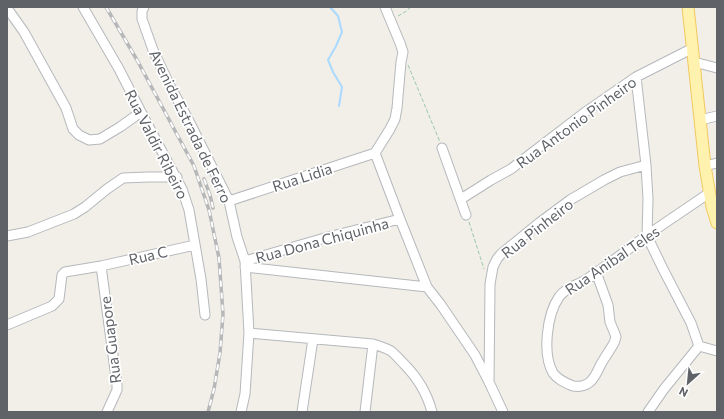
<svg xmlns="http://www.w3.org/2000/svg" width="724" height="419" font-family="Commissioner,sans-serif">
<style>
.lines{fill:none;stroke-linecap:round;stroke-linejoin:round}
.stream{stroke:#aadaff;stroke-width:2}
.minor-casing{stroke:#b5b8bc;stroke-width:11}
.major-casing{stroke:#f2c960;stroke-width:13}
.path{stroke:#9cc7a9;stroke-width:1;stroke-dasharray:4 2;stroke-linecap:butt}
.minor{stroke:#fff;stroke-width:9}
.major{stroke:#fff2af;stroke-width:11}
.rail-casing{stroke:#b6b7b8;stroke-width:3.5}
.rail{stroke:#fff;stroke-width:2;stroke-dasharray:6;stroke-linecap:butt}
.labels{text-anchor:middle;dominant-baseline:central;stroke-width:3.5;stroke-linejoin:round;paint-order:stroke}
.street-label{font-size:15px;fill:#5f6368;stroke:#fff}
</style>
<rect width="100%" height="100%" fill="#f1efe8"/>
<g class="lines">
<path class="stream" d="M330,7l8,9 4,16 -6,14 -8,14 5,12 9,15 -3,19"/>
<g class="minor-casing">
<path id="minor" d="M83,7l36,62 22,43 41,77 7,21 12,69 4,36
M144,7l-2,4v8l11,31 17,36 18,33 41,82 8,36 8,24 4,72 -4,61 -4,18
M7,8l17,24 42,76 7,21 6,6 10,5 11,-1 20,-12 21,-15
M694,62l23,6
M636,77l10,88 2,34 -1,37 16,33 28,54 8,23
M700,120l17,-4
M442,148l24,67
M375,153l25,66 27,68 14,18 34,50 14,27 14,30
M375,153l15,-24 5,-10 2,-11 4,-46 2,-10 -3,-9 -15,-36
M705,166l12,-3
M461,199l30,-19 20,-11 73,-56 52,-36 57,-29
M229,201l146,-48
M7,236l21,-4 46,-18 11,-7 22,-18 16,-11 25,-1h29
M245,261l83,-24 72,-18
M101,266l16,119v5l-10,22
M245,267l182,20
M596,272l12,33 2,17 5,12 1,3 -2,6c-4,7 -9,14 -13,21 -3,6 -6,14 -11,18 -5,4 -11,5 -17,4 -7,-3 -15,-6 -20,-13 -11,-19 -6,-59 6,-76 7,-10 19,-12 28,-18 21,-14 41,-30 62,-45 20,-14 40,-27 60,-41
M7,325l45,-19 7,-7 3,-24 3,-3 36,-6 94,-21
M249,333l124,11c6,2 13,4 18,7 5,4 9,9 13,13 14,14 23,29 28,48
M699,346l18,5
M489,382l1,-98 3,-17 4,-8 4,-5 38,-31 31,-23 34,-20 16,-8 26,-7
M302,412l11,-73
M365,412l8,-68
M648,412l16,-23 35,-43"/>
</g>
<g class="major-casing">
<path id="major" d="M688,7l17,159 7,41 5,16"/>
</g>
<path class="path" d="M398,16l7,-4 6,-5
M408,65l32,77
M469,222l15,47"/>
<use href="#minor" class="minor"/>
<use href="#major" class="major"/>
<g class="rail-casing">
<path id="rail" d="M106,7l31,53 57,106 15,44 10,48 4,56 -3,39 -6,36 -6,23
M204,179l6,16 3,13"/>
</g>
<use href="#rail" class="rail"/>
</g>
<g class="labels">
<g class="street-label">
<text transform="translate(576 122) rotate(-36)">Rua Antonio Pinheiro</text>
<text transform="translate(191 126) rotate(64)">Avenida Estrada de Ferro</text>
<text transform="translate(157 144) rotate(63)">Rua Valdir Ribeiro</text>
<text transform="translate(302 177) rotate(-18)">Rua Lidia</text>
<text transform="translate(537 228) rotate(-38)">Rua Pinheiro</text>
<text transform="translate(322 240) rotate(-15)">Rua Dona Chiquinha</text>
<text transform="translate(148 255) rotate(-13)">Rua C</text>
<text transform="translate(612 260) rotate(-34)">Rua Anibal Teles</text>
<text transform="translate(110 340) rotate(-97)">Rua Guapore</text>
</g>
</g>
<rect width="724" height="419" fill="none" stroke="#5f6368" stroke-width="16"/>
<g transform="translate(688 383) rotate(207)" stroke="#ffffff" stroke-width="3" paint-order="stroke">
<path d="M0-3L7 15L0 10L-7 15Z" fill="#5f6368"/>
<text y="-6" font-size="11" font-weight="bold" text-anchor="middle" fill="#5f6368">N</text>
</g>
</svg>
